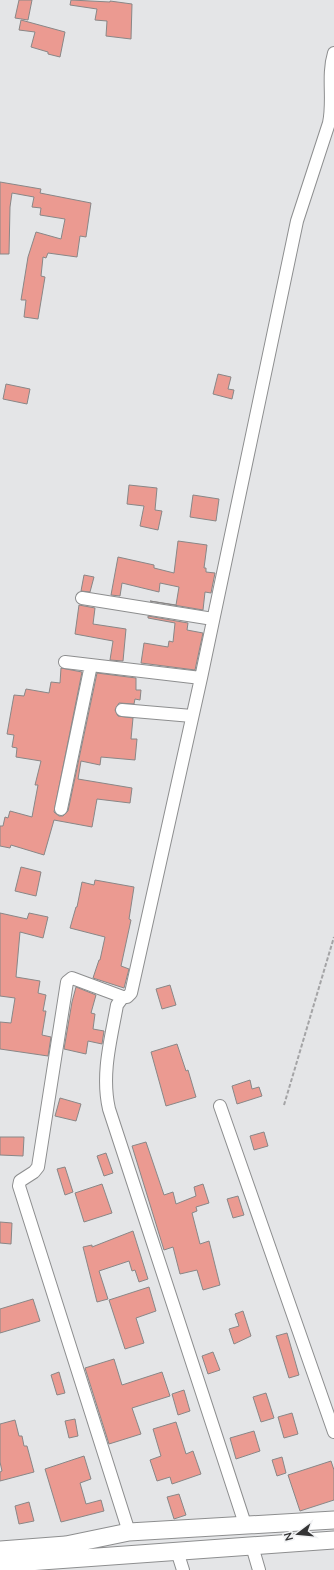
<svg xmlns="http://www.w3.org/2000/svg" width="334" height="1570" font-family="'Nunito Sans',sans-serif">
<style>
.building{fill:#eb9a91;stroke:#898787}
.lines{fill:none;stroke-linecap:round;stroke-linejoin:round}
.street-casing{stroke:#8d8e8f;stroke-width:14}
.secondary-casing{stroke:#8d8e8f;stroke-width:19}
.path{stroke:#a4a4a6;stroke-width:2;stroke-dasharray:4 2;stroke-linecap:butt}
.street{stroke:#fff;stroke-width:12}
.secondary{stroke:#fff;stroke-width:17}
</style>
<rect width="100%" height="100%" fill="#e4e5e7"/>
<path class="building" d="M19,0h13l-4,20 -13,-2z
M71,0l39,2v-1l22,3 -1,35 -25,-3 1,-15 -12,-1 2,-11 -27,-4z
M21,20l44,12 -5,25 -12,-3v-2l-17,-5 4,-15 -16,-2z
M0,182l41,7 -1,4 51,10 -5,34 -6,-1 -3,21 -29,-4 -2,5 -3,-1 -2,19 4,1 -7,42 -14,-2 2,-17h-5l7,-43 8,-25 25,7 4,-20 -25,-4 1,-7 -9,-1 2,-10 -22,-4 -2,14 -1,47h-9z
M218,374l13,3 -3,12 6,1 -2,9 -19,-5z
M6,384l24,5 -3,15 -24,-5z
M129,485l28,3 -2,22 7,1 -4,19 -18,-4 4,-20 -17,-2z
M193,495l26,4 -3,22 -26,-4z
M178,541l29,4 -3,23h2v4l9,1 -4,20 -6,-1 -2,18 -53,-9 26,4 3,-18 -19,-4 -1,9 -37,-9 -2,13 -9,-1 7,-38 36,8v3l20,5z
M84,575l10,2 -4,15 -9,-1z
M79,605l16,3 -2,16 33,5 -3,32 -13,-1 3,-19 -38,-7z
M148,616l40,7 -1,7 16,3 -8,37 -54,-7 3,-20 24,4 1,-6 4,1 2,-19 -27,-5z
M61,668l21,4 -28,140 5,4h4l5,-5 29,-138 39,5v12h5l-1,10 -5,-1 -1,5 -15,-1 -4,7 3,6 15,2 -2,21h6l-2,21 -34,-3 -1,8 -19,-4 -3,18 54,9 -2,15 -33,-4 -5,28 -38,-7 -10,35 -33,-10 -1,3 -10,-2v-20h3l2,-9 3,1 2,-7 22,6 6,-32h-3l6,-24 -25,-4 1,-9 -5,-1 2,-12 -7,-1 7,-39 10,1 2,-7 23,4 2,-11 9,1z
M21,867l20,5 -5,24 -21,-5z
M95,880l39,7 -5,32 2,1 -10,46 8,3 -5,19 -31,-10 6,-18h1l5,-23 -35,-9 6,-21h1l5,-25 12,3z
M0,913l27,6 2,-6 19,4 -5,21 -23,-6 -4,45 24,4 -2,12 8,2 -3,16h3l-4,24 9,2 -3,19 -48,-7v-27l11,1 4,-25 -15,-2z
M170,985l6,20 -14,4 -6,-20z
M76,987l20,8 -5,18 4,1 -2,15 11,2 -2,13 -14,-3 -2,13 -22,-5 8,-47z
M177,1044l9,27 2,-1 8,27 -30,9 -15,-54z
M250,1080l2,9 7,-2 3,9 -25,8 -5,-18z
M60,1098l21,6 -5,17 -21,-5z
M264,1132l4,14 -14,4 -4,-14z
M0,1137h24l-1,19 -23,-1z
M146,1142l18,53 9,-3 3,12 20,-8 -2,-9 9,-3 6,19 -13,4 1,4 -5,2 8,31 9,-3 11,44 -17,5 -6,-20 -17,4 -7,-27 -9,3 -32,-104z
M106,1153l7,20 -9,3 -7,-20z
M65,1167l8,25 -8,3 -8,-26z
M102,1184l10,29 -28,9 -9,-29z
M238,1196l6,19 -11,3 -6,-19z
M0,1222l12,1 -1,21 -11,-1z
M133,1231l15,48 -9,3 -4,-12 -3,1 -3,-10 -30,10 9,28 -11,3 -14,-55 9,-2v2z
M149,1287l7,24 -20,7 8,25 -19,6 -16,-49z
M33,1299l7,22 -40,12v-24z
M243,1311l8,25 -17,8 -5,-15 10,-3 -4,-12z
M287,1333l12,42 -10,3 -13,-42z
M213,1352l7,18 -12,4 -6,-18z
M114,1359l8,26 40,-13 8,24 -38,12 9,26 -32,10 -24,-76z
M59,1372l6,21 -8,2 -6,-20z
M184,1390l6,21 -12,4 -6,-21z
M266,1393l8,25 -13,4 -8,-25z
M292,1413l6,21 -14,4 -6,-21z
M75,1419l3,17 -9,2 -4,-17z
M15,1420l4,16h3l2,10h3l7,26 -34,9v-9l2,-1 -2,-9v-38z
M176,1422l10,32 7,-3 8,23 -29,10 -2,-7 -13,4 -7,-21 11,-4 -8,-27z
M254,1431l6,20 -24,8 -6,-21z
M84,1456l7,23 -11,4 6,21 15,-4 3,11 -43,11 -16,-53z
M282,1457l4,16 -9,3 -5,-16z
M331,1461l3,9v30l-34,11 -12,-36z
M179,1494l7,21 -12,4 -7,-22z
M29,1502l5,19 -15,3 -4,-18z"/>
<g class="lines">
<g class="street-casing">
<path id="street" d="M82,598l131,21
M65,662l136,16
M122,710l70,6
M61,809l30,-144
M123,997l-51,-19 -5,4 -29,185 -4,5 -14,9 -1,5 110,346
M220,1106l114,326
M246,1527l-137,-418c-8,-35 2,-70 8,-104l6,-8h4l4,-4 70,-315 96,-457 32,-98c5,-23 -2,-47 5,-70
M252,1546l7,24
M177,1551l6,19"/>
</g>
<g class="secondary-casing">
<path id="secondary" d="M0,1550l66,-5 63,-13 205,-12
M0,1564l334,-24"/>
</g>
<path class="path" d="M284,1105l50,-168"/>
<use href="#street" class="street"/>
<use href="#secondary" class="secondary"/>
</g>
<g transform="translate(298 1534) rotate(254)" stroke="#f1f2f4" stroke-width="3" paint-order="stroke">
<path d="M0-3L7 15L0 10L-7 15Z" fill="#343435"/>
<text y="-6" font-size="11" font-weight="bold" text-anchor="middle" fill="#343435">N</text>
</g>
</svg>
